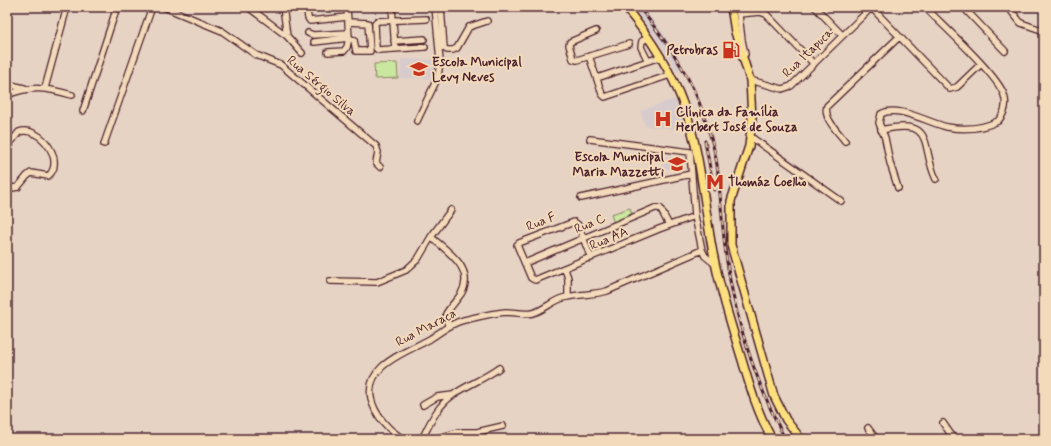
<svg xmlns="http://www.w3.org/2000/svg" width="1051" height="446" font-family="Mynerve,sans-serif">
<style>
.built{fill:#d7cbce}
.green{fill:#c9e79f;stroke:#8a8365}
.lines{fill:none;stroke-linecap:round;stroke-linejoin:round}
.minor-casing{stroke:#4a1f2b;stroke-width:8}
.major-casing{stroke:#4a1f2b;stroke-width:10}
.minor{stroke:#f2daba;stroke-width:5.5}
.major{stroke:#fce080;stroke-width:7}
.rail-casing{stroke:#4a1f2b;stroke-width:3}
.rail{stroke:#f2daba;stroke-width:1.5;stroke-dasharray:4.5;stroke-linecap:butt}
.labels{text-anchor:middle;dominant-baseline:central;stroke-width:4;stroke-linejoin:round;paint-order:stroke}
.poi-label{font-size:13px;font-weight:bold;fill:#4a1f2b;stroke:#f2daba;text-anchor:start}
.street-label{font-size:13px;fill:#4a1f2b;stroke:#f2daba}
</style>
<rect width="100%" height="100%" fill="#e6d3c3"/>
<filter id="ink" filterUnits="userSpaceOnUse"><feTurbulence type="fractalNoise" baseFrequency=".025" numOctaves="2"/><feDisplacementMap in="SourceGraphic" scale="8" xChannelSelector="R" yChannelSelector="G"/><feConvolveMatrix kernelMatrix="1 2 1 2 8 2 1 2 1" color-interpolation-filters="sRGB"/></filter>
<g filter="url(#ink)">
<path class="built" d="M632,7h10l3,3 17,22 22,35 -7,3 -22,-34z
M401,59l36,1v19l-37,-1z
M675,99l11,31 -40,-4 -6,-15z
M664,156l18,3 -1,12 -19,-3z"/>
<path class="green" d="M397,63l1,15 -23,1 -1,-15z
M630,208l3,10 -19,6 -3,-10z"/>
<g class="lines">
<g class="minor-casing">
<path id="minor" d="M164,7l58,24 34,24 25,10 95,81 2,6 -2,11 4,4
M248,7l39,29 15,17
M283,7l4,29
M392,7l3,42
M441,7l3,41 3,2h6l4,-2 12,-21 18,-6
M738,7l4,33 3,14
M815,7l27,28
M871,7l79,82 7,-2 24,-23
M963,7l42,44
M1008,7l13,16 23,8
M307,11l1,7 2,3 37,-4
M739,14l21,-2 6,2 48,50
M596,31l-26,11 -1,3 4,14 4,1 52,-16
M308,33l5,2 35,-2
M648,38l-6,3 -1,6 7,14
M394,41l30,-2
M314,42l35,-4 5,2 2,11h14l-2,-28 -20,-1
M425,47l-47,3 -2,-2 -1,-25 2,-2 49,-2
M328,52l16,-1 3,-4 2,-9 -2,-31
M589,56l13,38 3,3 65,-22
M597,78l63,-21
M750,80l32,9 9,-3 81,-79
M7,84l17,4
M45,88l22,-81
M7,95c25,-10 40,-7 65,0
M83,111l34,-104
M417,121l21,-44 2,-16 -5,-54
M881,130c56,-13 39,16 55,49
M751,137l90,64
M590,139l100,13 5,64 7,34
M845,141c-7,-9 -22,-23 -18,-35l72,-69
M104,144l48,-137
M7,147l12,-15c22,-7 47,30 29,44l-17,-3 -4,3 -9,11 -11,2
M898,188l-8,-25 -5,-25 -6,-15 2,-9c16,-10 48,9 66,13 17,3 35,2 51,-6 7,-8 9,-17 6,-26 -7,-21 -62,-70 -79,-88
M581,198l110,-24
M431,237c16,14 45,32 30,57 -5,7 -11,13 -15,20l2,12
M591,258l-13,-33 -4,-3 -55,21 -2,2 14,33 4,2 124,-51 36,-13
M525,263l130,-55h5l9,17
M565,269l3,9v19
M330,281l47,1 29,-12 12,-11 13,-22 20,-27
M423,405l14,-8 16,-2
M943,423l11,16
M868,428l8,11
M469,432l1,7
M405,439c-15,-6 -31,-25 -34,-41 -6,-33 34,-45 57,-58 12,-7 22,-17 36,-20 13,-3 28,-7 42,-8 9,0 18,3 27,1 11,-3 19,-12 30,-15 14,-4 30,-3 44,-7l95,-41 3,6 10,8
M422,439c8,-16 15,-33 31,-44 14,-10 31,-16 46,-27
M434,439l25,-7h18l26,-6"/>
</g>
<g class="major-casing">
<path id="major" d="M625,7c24,29 46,63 59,99 16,44 19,90 27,136 7,41 19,79 31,118 8,27 16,54 30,79
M731,7l4,25 15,48 2,39 -3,27 -18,55v44l43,151 12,24 15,19"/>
</g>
<use href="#minor" class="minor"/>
<use href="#major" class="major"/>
<g class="rail-casing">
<path id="rail" d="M639,7c23,29 46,60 60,95 7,19 15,42 18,63 4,32 5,65 10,97 9,61 30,122 58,177
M705,141l9,49"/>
</g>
<use href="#rail" class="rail"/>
</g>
</g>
<defs>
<g id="fuel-bare" transform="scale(1.38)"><path d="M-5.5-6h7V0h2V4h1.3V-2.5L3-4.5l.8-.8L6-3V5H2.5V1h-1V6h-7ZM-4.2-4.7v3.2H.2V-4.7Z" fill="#c8321e" stroke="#f2daba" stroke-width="2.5" paint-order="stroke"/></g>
<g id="school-bare" transform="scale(1.38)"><path d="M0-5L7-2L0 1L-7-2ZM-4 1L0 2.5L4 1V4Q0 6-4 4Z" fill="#c8321e" stroke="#f2daba" stroke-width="2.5" paint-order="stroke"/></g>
<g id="hospital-bare" transform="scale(1.38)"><path d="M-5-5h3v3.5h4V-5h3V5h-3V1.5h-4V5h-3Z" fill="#c8321e" stroke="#f2daba" stroke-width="2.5" paint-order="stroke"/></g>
<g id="metro-bare" transform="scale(1.38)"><path d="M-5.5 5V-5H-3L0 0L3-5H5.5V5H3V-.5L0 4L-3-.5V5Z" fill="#c8321e" stroke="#f2daba" stroke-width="2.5" paint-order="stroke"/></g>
</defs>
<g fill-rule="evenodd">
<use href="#fuel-bare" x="731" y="50"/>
<use href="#school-bare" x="419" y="69"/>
<use href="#hospital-bare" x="663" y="119"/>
<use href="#school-bare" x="677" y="164"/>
<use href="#metro-bare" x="715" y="182"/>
</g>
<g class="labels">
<g class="poi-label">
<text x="718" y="50" text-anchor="end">Petrobras</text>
<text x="432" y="62">Escola Municipal<tspan x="432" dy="15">Levy Neves</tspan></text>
<text x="676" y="112">Clínica da Família<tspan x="676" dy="15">Herbert José de Souza</tspan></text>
<text x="664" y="157" text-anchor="end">Escola Municipal<tspan x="664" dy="15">Maria Mazzetti</tspan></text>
<text x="728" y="182">Thomáz Coelho</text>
</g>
<g class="street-label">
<text transform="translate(808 53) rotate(-44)">Rua Itapuca</text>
<text transform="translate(321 86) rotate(40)">Rua Sérgio Silva</text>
<text transform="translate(541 222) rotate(-22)">Rua F</text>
<text transform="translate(590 224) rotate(-23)">Rua C</text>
<text transform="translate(609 239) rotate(-23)">Rua AA</text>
<text transform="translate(426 328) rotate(-28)">Rua Maraca</text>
</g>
</g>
<rect width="1051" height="446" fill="none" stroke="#f2daba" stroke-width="24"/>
<rect x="12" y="12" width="1027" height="422" fill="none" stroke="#4a1f2b" stroke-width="1.5" filter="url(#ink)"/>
</svg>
